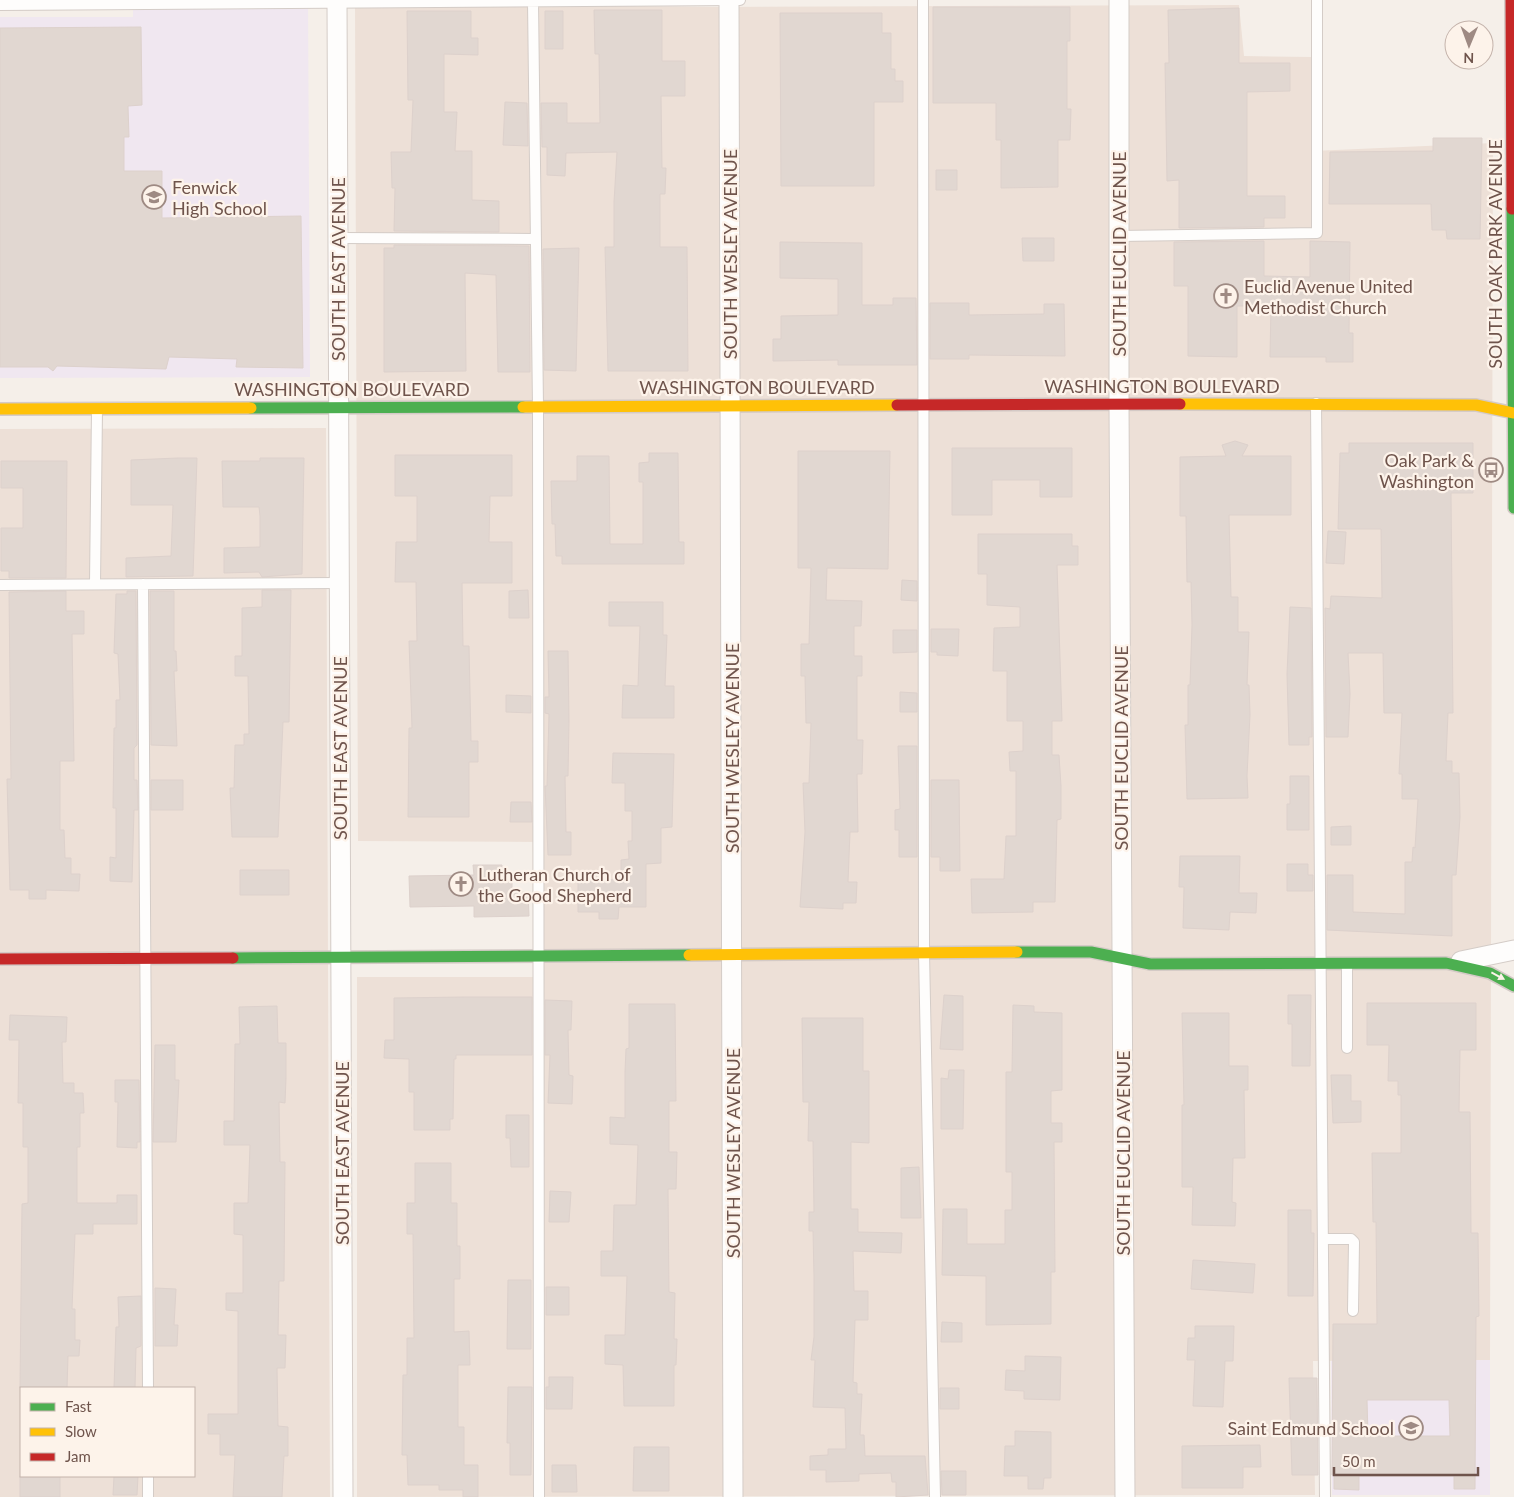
<svg xmlns="http://www.w3.org/2000/svg" width="1514" height="1497" font-family="Lato,sans-serif">
<style>
.residential{fill:#ede0d7;fill-rule:evenodd}
.education{fill:#f0e7f0}
.building{fill:#e1d7d1;stroke:#ddd1cc;fill-rule:evenodd}
.lines{fill:none;stroke-linecap:round;stroke-linejoin:round}
.lane-casing{stroke:#d4ccc7;stroke-width:12}
.street-casing{stroke:#d4ccc7;stroke-width:21}
.fast-casing{stroke:#d4cac6;stroke-width:14}
.slow-casing{stroke:#d4cac6;stroke-width:14}
.jam-casing{stroke:#d4cac6;stroke-width:14}
.lane{stroke:#fefdfc;stroke-width:10}
.street{stroke:#fefdfc;stroke-width:19}
.fast{stroke:#4caf50;stroke-width:11}
.slow{stroke:#ffc107;stroke-width:11}
.jam{stroke:#c62828;stroke-width:11}
.oneway{fill:#fdf3ea}
.labels{text-anchor:middle;dominant-baseline:central;stroke-width:4.5;stroke-linejoin:round;paint-order:stroke}
.poi-label{font-size:18px;fill:#6f544c;stroke:#fdf3ea;text-anchor:start}
.street-label{font-size:18px;fill:#6f544c;stroke:#fdf3ea}
</style>
<rect width="100%" height="100%" fill="#f5efe9"/>
<path class="residential" d="M355,3l359,4 525,-2 5,51 67,1 2,94 180,-8 -3,1217 -177,1 2,134 -958,2v-520h186l1,-135 -186,-1z
M326,428l4,1069h-330v-1068zM21,1388h173v88h-173z"/>
<path class="education" d="M133,0h175l2,377 -310,1v-361h133z
M1490,1360v135h-158l-1,-134z"/>
<path class="building" d="M933,7h137v34h-3v68h4l-1,31h-12v47l-57,1v-48h-5v-37h-63z
M1239,8v55h51v28l-43,1v104h38v22h-21v9l-85,1v-48l-12,1 -2,-118h4l-1,-53z
M594,10h68v51h23v35h-24l1,72h4l-1,26h-5v53h27l1,124h-80l-3,-124h9v-45l3,-50 -51,1 -1,23 -18,-1v-28h-5l-1,-44h26v20h33l-1,-69h-4z
M407,11h64v27h7v17l-34,-1v58h13l-2,39h17v49l27,1v31l-105,-1 1,-43h-3l-1,-36h20l2,-52h-5z
M545,11h18v38h-18z
M780,13h102v20h9v36h4v12h8v21h-29v84h-93z
M141,27l1,78 -14,1 1,31h-5v34h38v47l139,-2 2,152 -67,-1 1,-8 -68,-2 -3,12 -109,-3 -4,5 -5,-4h-48v-339z
M505,102l22,1 1,43 -25,-1z
M1433,138h49l-2,101h-33l-1,-9h-14l-1,-26h-102l1,-52 103,-1z
M936,170h21v20h-21z
M1022,238h32v23h-31z
M1264,241v35l46,1v-36l40,1 -1,91h4v29h-27v-5h-56l1,-51h-34v51l-49,-1v-70h-14v-44z
M780,242l82,1v62h31v-7h23l1,67h-79v-5l-65,1v-22h8v-23l57,-1v-36l-58,-1z
M394,245l135,1 1,126h-32l-2,-97 -31,-2 1,98 -82,1v-124h10z
M579,248l-3,123 -32,-1 -1,-121z
M930,303h39v12l75,-1v-10h20l1,52 -96,-1v4h-39z
M1235,441l13,4 -6,11h49v59h-62l2,82h7v35h11l-2,53h2l1,30 -3,61 1,22 -61,1 -2,-74h3v-40h2l2,-60 -1,-43h-4l-1,-66h-6v-59l46,-1 -4,-11z
M1349,443h124v50h-22l2,220h-5l-2,48h6v12h7l1,44 -4,58h-4v61l-125,-6v-55h26v37l52,2v-52h7l1,-15 2,1 3,-49h-16v-25h-3l3,-61h-18l-1,-60h-35l2,41 -2,43h-22l-1,-129 5,1 1,-13 51,2 -1,-69h-43l2,-76h9z
M952,448h120v49h-32v-17h-48v35h-40z
M798,451h92l-2,118 -61,-1 -1,32 36,1 -1,25h-7v30h8v20h-5v64h6l-1,34h-5l1,58h-8l-2,50h9l-1,21h-13v6l-43,-2 5,-75 -2,-49h6l2,-60h-5l-1,-47h-4v-32h8l2,-76h-13z
M649,453h29l1,89h5v22h-122v-8h-6l-1,-32h-3l-1,-43h26v-25h32l1,88h33v-62h-4v-19l10,-1z
M395,455h117v41h-22l-1,46h23v41h-50l1,63h6l2,95h7v21h-9v55h-61l1,-89h3l-3,-87h8l-1,-59h-21l1,-40h21v-46h-22z
M178,458h19l-4,118 -67,1v-19l45,-2 2,-51h-42v-45z
M260,458h44l-2,116 -40,3 -3,-5 -35,1v-25l36,-1v-31l-1,-9h-36l-1,-46h38z
M1,461h66l-1,117h-57v-7h-8v-43h22v-40h-22z
M1328,531l18,1 -2,32 -18,-1z
M978,534h94v12h6v19h-21l5,156h-10v34h7l2,31v33l-4,1 -2,82h-22v10l-61,1 -1,-34h33l2,-43h10v-65h-6l-1,-19 14,-1v-30h-16v-50h-14l1,-43 26,-1v-20l-33,-2v-31h-9z
M902,580l15,1v20l-16,-1z
M262,590h29l-2,132h-6l-5,115h-46l-2,-49h4l1,-43h9v-11h5l-1,-58h-13v-20h7v-48l20,-1z
M528,590l1,28h-20v-27z
M66,591v20h18v23h-12l2,127h-14v69h4l1,28h6v16h9l-1,17 -33,-1v9h-17v-9h-19l-3,-111h4l-2,-187z
M127,591h9l1,154 -3,3v32h3l1,30h-4l-2,72 -22,-1v-24l6,1v-50h-3l1,-80h2v-28h4l-2,-46 -4,-1 2,-59h11z
M150,591h24v60h2l1,20h-3l3,75 -26,-1z
M609,602h54v33h4l-2,51h9v32h-52l1,-33 15,1 2,-60h-31z
M1290,607l21,1 1,129h-3v8h-20l-2,-71z
M931,629h28l-1,27 -21,-1v-3h-6z
M893,630h24v22l-24,1z
M548,651h20l1,71 -1,54h-3l1,56h5v23h-23l-3,-69h2l2,-72 -4,-1v-16h4z
M900,692l17,1v19h-17z
M506,695l25,1v17l-25,-1z
M898,746h19v111h-18v-27h-4v-20l5,-1z
M613,753l61,1 -2,73 -11,1v35l-15,1v43h-27l-1,12h-19v-7h-21v-33l43,1v-20l8,-1 -1,-18h4v-30h-7v-28h-13z
M1290,776h19v54h-22v-26h3z
M151,780h32v30h-32z
M931,780h28l1,91h-20v-14h-9z
M511,802h20l1,20h-22z
M1351,826v19h-20v-18z
M1180,856h60l-1,37h18l-1,20 -26,-1 -1,18 -46,-2 1,-41h-5z
M1287,864h21v11h5v16h-26z
M473,865h29v8h10v19h16l1,24 -55,1v-11l-64,1 -1,-31 65,-1z
M240,870h49v25h-49z
M944,995l19,1v54l-23,-1z
M1288,995h23l-1,71h-18v-42h-4z
M464,997h68v58h-76v4h-2l-1,60h-3v11h-36v-38h-5v-33l-25,-1 1,-18h9v-42z
M545,1000l27,1 -1,29h-3l1,45 4,1 -1,28 -24,-1 2,-48h-5z
M1367,1003h109v47h-16l-1,62h11l1,121h7l1,83 -3,1 -1,172h-21v-13h-95v14l-25,-1v-14h-2l1,-151h44l-1,-102h-3l-1,-69h29v-58h-3v-14h-10l1,-36h-22zM1367,1400h82l1,36h-82z
M629,1004h46l1,97h-7v51h8l-1,37h-8l1,103 6,1 -1,46h3l-1,26h-2v41h-50l-1,-41 -18,-1v-29h20l2,-59h-26v-25h12l1,-46h22l2,-60 -28,-1v-27l15,1v-46l1,-23 3,-1z
M1013,1005l21,1v6l28,1v77l-11,1v32h11v19h-8l1,130h-4v52l-65,1v-49l-44,-1 1,-66h24v35h38v-34h7v-38h-6v-100h6z
M277,1006l1,37h8v35l-1,25 -6,-1 1,60h5l-1,119h-5l-1,54h8l-1,33h-8l1,58 10,1v29h-4l-2,41h-49l2,-42h-15v-21h-12v-20h30v-103l-12,-1v-17h17v-58l-9,-1v-31h14l2,-58h-26v-24h10l1,-77h5l-1,-37z
M1182,1013h47v53h19v24h-4l1,68h-12l-1,44 4,1 -1,23 -43,-1 1,-38h-11v-82h2z
M10,1015l57,2 -1,25h-4l1,41h11v10h9l1,20h-4v34h-3v56h40v-8h20v29h-44v10h-18l-3,75h3v31h5l-1,16h-11l-1,32h-47l2,-184 6,-1v-56h-5v-44h-5l1,-63h-10z
M802,1018h61v53h6v72l-18,-1v67h7v23l44,1 -1,20 -48,-2 1,40h14v29h-13l-2,62 4,1v11h5l-2,41h4l1,21h60l3,39 -32,2v-15h-4l-1,-9 -32,1v7l-33,1v-12h-16v-14l18,-1v-6h18l-1,-41 -32,-1 2,-47h-4l3,-23v-61l-1,-45h-4v-19h5l-1,-71h-5l1,-39h-6z
M155,1045h20v35h4l-3,62h-23z
M949,1070h15l-1,59h-22v-51l7,1z
M1331,1075h20v26h10v21l-28,1z
M115,1080h24l1,62h-3v6l-20,-1 1,-45h-3z
M506,1115h23v52h-18l-1,-29h-4z
M415,1163h36v40h6v43h3v33h-6v53l15,-1 1,34h-12v62h6v38h14v32h-15v-7h-24v-5h-31l-1,-30h-5l1,-80h4v-37h7l-1,-104h-6v-31h8z
M919,1167l2,51h-20v-50z
M550,1191l21,1 -2,30h-20z
M1288,1210h23v23h3l-1,63h-25z
M1193,1260l62,4 -2,29 -62,-4z
M508,1280h23v69h-24z
M546,1287h23v28h-23z
M155,1288l21,1 -2,36h4l-1,21h-22z
M141,1296v50l-5,2 -1,40h-21l2,-61h3l-1,-30z
M942,1322l20,1v19h-21z
M1195,1326h39l-1,35h-8l-2,46 -30,-1 2,-46h-8l1,-22h7z
M1025,1356l36,1 -1,43 -36,-1v-8l-19,-1 1,-20 19,1z
M549,1377h24l-1,32h-26v-22h3z
M1289,1378h28l1,97h-26z
M508,1387h24l-1,88h-21v-32h-3z
M940,1388h19v21h-19z
M1015,1431l36,1v46h-7l-1,11h-15v-13h-24l1,-30h10z
M1260,1445l1,22h-18v21h-61v-42z
M634,1447h35v44h-36z
M552,1465h24l1,27h-25z
M941,1471h25v24h-24z
M20,1476h40v21h-40z
M114,1476h24l-1,19h-24z"/>
<g class="lines">
<g class="lane-casing">
<path id="lane" d="M923,0l1,953 11,544
M533,2l5,404 1,1091
M0,5l740,-5
M1120,236l197,-3v-233
M338,238l197,1
M1316,403l9,1094
M95,584l2,-175
M143,584l5,804
M0,585l339,-2
M1347,963v85
M1323,1239h28l3,3 -1,69
M148,1476v21"/>
</g>
<g class="street-casing">
<path id="street" d="M337,0l6,1497
M729,0l4,1497
M1119,0v403l6,1094
M1461,961l53,-11"/>
</g>
<g class="fast-casing">
<path id="fast" d="M1512,209l2,299
M251,408l272,-1
M1017,952h74l59,12 296,-1 44,10 24,13
M233,958l456,-3"/>
</g>
<g class="slow-casing">
<path id="slow" d="M1180,404l296,1 38,8
M523,407l374,-2
M0,409l251,-1
M689,955l328,-3"/>
</g>
<g class="jam-casing">
<path id="jam" d="M1511,0l1,209
M897,405l283,-1
M0,959l233,-1"/>
</g>
<use href="#lane" class="lane"/>
<use href="#street" class="street"/>
<use href="#fast" class="fast"/>
<use href="#slow" class="slow"/>
<use href="#jam" class="jam"/>
</g>
<defs><path id="oneway-solid" d="M-6-.8H1V-3.2L6.5 0L1 3.2V.8H-6Z" transform="scale(1.25)"/></defs>
<use class="oneway" href="#oneway-solid" transform="translate(1498 976) rotate(28)"/>
<defs>
<g id="school-ring" transform="scale(1.25)"><circle r="9.5" fill="#fdf3ea" stroke="#9e8a83" stroke-width="1.5"/><path d="M0-5L7-2L0 1L-7-2ZM-4 1L0 2.5L4 1V4Q0 6-4 4Z" fill="#9e8a83"/></g>
<g id="church-ring" transform="scale(1.25)"><circle r="9.5" fill="#fdf3ea" stroke="#9e8a83" stroke-width="1.5"/><path d="M-1.2-6h2.4v3.5h3.3v2.4h-3.3V6h-2.4V-.1h-3.3v-2.4h3.3Z" fill="#9e8a83"/></g>
<g id="bus-ring" transform="scale(1.25)"><circle r="9.5" fill="#fdf3ea" stroke="#9e8a83" stroke-width="1.5"/><path d="M-5-6H5V4H4V6H2V4H-2V6H-4V4H-5ZM-3.5-4V0h7V-4ZM-3.5 1.2v1.5H-2V1.2ZM2 1.2v1.5H3.5V1.2Z" fill="#9e8a83"/></g>
</defs>
<g fill-rule="evenodd">
<use href="#school-ring" x="154" y="197"/>
<use href="#church-ring" x="1226" y="296"/>
<use href="#bus-ring" x="1491" y="470"/>
<use href="#church-ring" x="461" y="884"/>
<use href="#school-ring" x="1411" y="1428"/>
</g>
<g class="labels">
<g class="poi-label">
<text x="172" y="187">Fenwick<tspan x="172" dy="21">High School</tspan></text>
<text x="1244" y="286">Euclid Avenue United<tspan x="1244" dy="21">Methodist Church</tspan></text>
<text x="1474" y="460" text-anchor="end">Oak Park &amp;<tspan x="1474" dy="21">Washington</tspan></text>
<text x="478" y="874">Lutheran Church of<tspan x="478" dy="21">the Good Shepherd</tspan></text>
<text x="1394" y="1428" text-anchor="end">Saint Edmund School</text>
</g>
<g class="street-label">
<text transform="translate(730 254) rotate(-90)">SOUTH WESLEY AVENUE</text>
<text transform="translate(1119 254) rotate(-90)">SOUTH EUCLID AVENUE</text>
<text transform="translate(1495 254) rotate(-90)">SOUTH OAK PARK AVENUE</text>
<text transform="translate(338 269) rotate(-90)">SOUTH EAST AVENUE</text>
<text x="1162" y="386">WASHINGTON BOULEVARD</text>
<text x="757" y="387">WASHINGTON BOULEVARD</text>
<text x="352" y="389">WASHINGTON BOULEVARD</text>
<text transform="translate(340 748) rotate(-90)">SOUTH EAST AVENUE</text>
<text transform="translate(732 748) rotate(-90)">SOUTH WESLEY AVENUE</text>
<text transform="translate(1121 748) rotate(-90)">SOUTH EUCLID AVENUE</text>
<text transform="translate(342 1153) rotate(-90)">SOUTH EAST AVENUE</text>
<text transform="translate(733 1153) rotate(-90)">SOUTH WESLEY AVENUE</text>
<text transform="translate(1123 1153) rotate(-90)">SOUTH EUCLID AVENUE</text>
</g>
</g>
<rect x="20" y="1387" width="175" height="90" fill="#fdf3ea" stroke="#c4b3ab"/>
<rect x="30" y="1403" width="25" height="8" fill="#4caf50" stroke="#c4b3ab"/>
<text x="65" y="1412" font-size="15" fill="#6f544c">Fast</text>
<rect x="30" y="1428" width="25" height="8" fill="#ffc107" stroke="#c4b3ab"/>
<text x="65" y="1437" font-size="15" fill="#6f544c">Slow</text>
<rect x="30" y="1453" width="25" height="8" fill="#c62828" stroke="#c4b3ab"/>
<text x="65" y="1462" font-size="15" fill="#6f544c">Jam</text>
<g transform="translate(1469 45) rotate(181)"><circle r="24" fill="#fdf3ea" stroke="#c4b3ab"/>
<path d="M0-4L9 19L0 12L-9 19Z" fill="#9e8a83"/>
<text y="-8" font-size="14" font-weight="bold" text-anchor="middle" fill="#6f544c">N</text>
</g>
<path d="M1334 1467v8h144v-8" fill="none" stroke="#6f544c" stroke-width="2.5"/>
<text x="1342" y="1467" font-size="15" fill="#6f544c" stroke="#fdf3ea" stroke-width="4" paint-order="stroke">50 m</text>
</svg>
